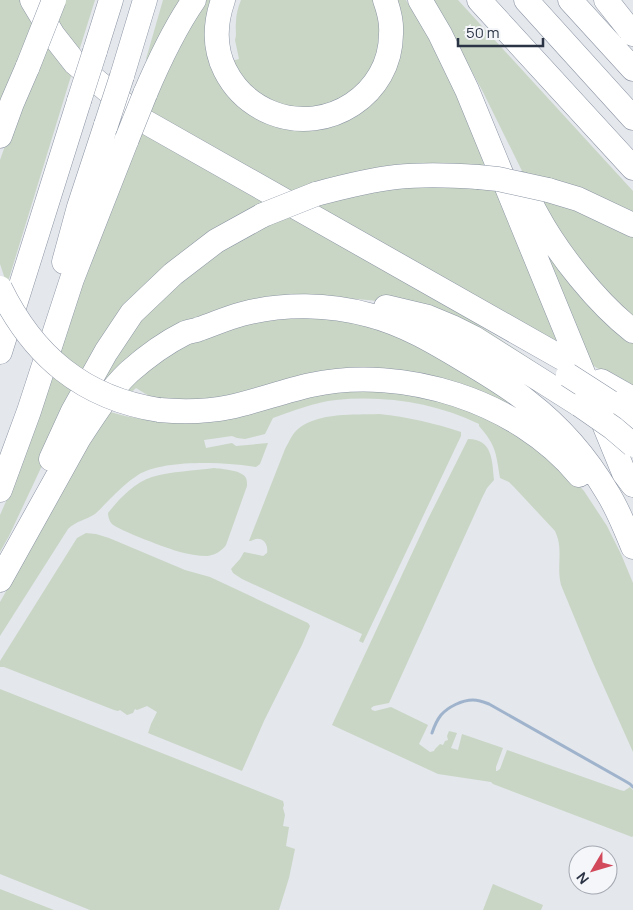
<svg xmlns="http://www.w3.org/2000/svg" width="633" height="910" font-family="Manrope,sans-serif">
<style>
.green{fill:#c9d6c5}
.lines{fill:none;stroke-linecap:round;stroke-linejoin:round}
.stream{stroke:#9fb4cc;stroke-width:3}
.motorway-casing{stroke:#8b94a3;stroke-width:25}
.motorway{stroke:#fff;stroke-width:24}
.motorway-bridge-casing{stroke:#8b94a3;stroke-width:25;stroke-linecap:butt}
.motorway-bridge{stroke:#fff;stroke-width:24}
</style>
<rect width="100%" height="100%" fill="#e4e7ec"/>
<path class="green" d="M0,0h22l12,24 -34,95z
M60,0h35l-16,51 -26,-33z
M163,0h22l-38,60 -1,-1z
M205,0h14l-4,10 33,100 116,-2 30,-108h12l17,27 27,52 38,92 -195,24 -147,-82 11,-28z
M241,0h134l7,37 -8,33 -22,26 -52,15 -46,-16 -22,-34 7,-2 -4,-19c2,-6 0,-11 1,-18 0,-7 2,-15 5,-22z
M429,0h29l175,191v28l-108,-42 -42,-85 -20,-37z
M45,41l26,35 -64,209 -7,-21v-104l16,-45z
M139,132l129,73 -17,7 -167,164 -26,-20 35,-108z
M403,184l93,4 68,161 -253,-145z
M534,195l23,6 76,32v91l-22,-21z
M287,214l166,94 121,80 -186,-86 -31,-3 -35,-2 -50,1 -167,89 -9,-4 40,-59 58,-57z
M530,216l103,126v47l-41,-24z
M322,313l98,30 122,81 -111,-43 -210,22 -64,-2 -21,-13 -9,8 -6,-2 47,-40 58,-29z
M53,374l24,17 -68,145 -9,16v-37l11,-25z
M334,390l83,3 81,28 71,53 15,17 23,35 14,28 12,29v169l-39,-87 -33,-80c-5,-20 3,-35 -6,-54l-41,-44 -5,-5 -9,-4c-4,-25 -4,-33 -21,-52v-2c-43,-21 -95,-29 -143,-24 -21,2 -43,11 -63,18l-8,16 -20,5 -8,-1 -5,-2 -28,4 2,8 26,-5 4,3 32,-3 -8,21 -4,3c-29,-5 -93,-8 -118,8 -11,7 -20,16 -29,25 -5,5 -9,10 -14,14 -9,6 -19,7 -27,15l-68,107v-34l100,-178 10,-12 15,4 28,5z
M379,414c29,3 55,9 82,18v4l-98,207 -4,-2 3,-7 -120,-55 -9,-6 -2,-4 9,-10 4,-7 19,4 4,-3c2,-11 -7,-18 -16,-12h-2l36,-92c4,-7 7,-15 13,-20 20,-17 57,-14 81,-15z
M468,439c25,0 24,22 26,41l-7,8 -5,10 -93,205 -15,3 -3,2 1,2 3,1 16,-4 37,18 -9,19 11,8 4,-1 1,-2 5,-5 3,1 2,-4 3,-1 -1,-4 2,-5 8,2 -6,15 7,2 4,-16 41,14 -7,19v4h1l3,-2 7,-19 113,40 4,1 6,-4 3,3v46l-1,1 -139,-53 -2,-2 -53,-8 -106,-49 96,-206z
M214,468c8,1 28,2 32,10 1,2 1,5 1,8l-21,59c-4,6 -11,10 -19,11 -9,0 -19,-2 -27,-4 -11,-3 -62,-22 -68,-28 -3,-3 -4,-8 -4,-11 11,-14 27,-31 44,-36 20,-6 42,-6 62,-9z
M86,533l10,1 13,4 76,32 25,7 98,46 2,3 -8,19 -38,76 -22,50 -94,-38 3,-9 6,-12 -10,-6 -10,4 -2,-1 -2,4 -6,2 -7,-5 -2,1 -4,-1 -110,-43h-4v-6l77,-123z
M0,689l283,112 1,4 -1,3 2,7 -2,11 6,1 -3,19 9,3 -6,29 -10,32h-189l-90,-36z
M493,884l50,21 -2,5h-58z
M0,889l54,21h-54z"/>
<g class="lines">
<path class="stream" d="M432,733c2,-6 5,-13 9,-18 7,-8 21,-15 32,-15 5,0 11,2 16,4l136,77 5,3 3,3"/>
<g class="motorway-casing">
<path id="motorway" d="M32,0l21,35 22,28 69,58 418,237
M223,0c-8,23 -9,48 2,70 10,20 27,35 47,43 56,22 119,-19 119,-79 1,-12 -2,-23 -6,-34
M420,0l20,34 27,56 157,383 9,12
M479,0l154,168
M526,0l107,118
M570,0l63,69
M606,0l27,34
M95,51l16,-51
M122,76l23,-76
M145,94c14,-33 29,-65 49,-94
M0,136l12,-33 16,-37
M522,184c5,10 9,21 15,31 21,39 61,89 96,116
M548,190l30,9 55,26
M316,194c26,-7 53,-14 80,-17 27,-3 55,-2 82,0
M64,262l15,-55 27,-82
M386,307l42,10 24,10 22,11 106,67
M0,352l79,-251
M601,381l32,18
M610,402l23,16
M159,410c24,2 47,2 71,-3 27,-6 54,-16 81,-22 92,-20 207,16 268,90
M51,459l22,-48 33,-59 26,-39 41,-39 43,-33 47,-26
M0,490l29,-79 43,-132 55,-140
M0,580l79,-142c15,-23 30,-47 50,-66 17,-15 36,-29 56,-39 5,-2 10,-2 14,-4 15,-5 28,-11 43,-15 41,-11 87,-10 127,1 35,9 65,27 95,45 22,13 44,26 64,42 31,24 59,56 79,90 11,17 18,36 26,55"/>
</g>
<use href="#motorway" class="motorway"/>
<g class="motorway-bridge-casing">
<path id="motorway-bridge" d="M28,66l26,-66
M79,101l16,-50
M106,125l16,-49
M127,139l18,-45
M478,177l20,2 50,11
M263,215l53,-21
M0,288c33,68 83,110 159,122
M568,375l42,27
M580,405l33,23 20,17"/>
</g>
<use href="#motorway-bridge" class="motorway-bridge"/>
</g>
<g transform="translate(593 870) rotate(232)"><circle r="24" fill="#f4f6f9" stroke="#a4a8b1"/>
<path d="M0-4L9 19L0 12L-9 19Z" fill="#d1495b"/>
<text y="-8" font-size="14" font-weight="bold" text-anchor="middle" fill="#2b3445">N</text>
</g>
<path d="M458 38v8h85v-8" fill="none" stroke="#2b3445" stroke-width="2.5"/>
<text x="466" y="38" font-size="15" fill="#2b3445" stroke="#f4f6f9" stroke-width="4" paint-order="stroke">50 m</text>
</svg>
